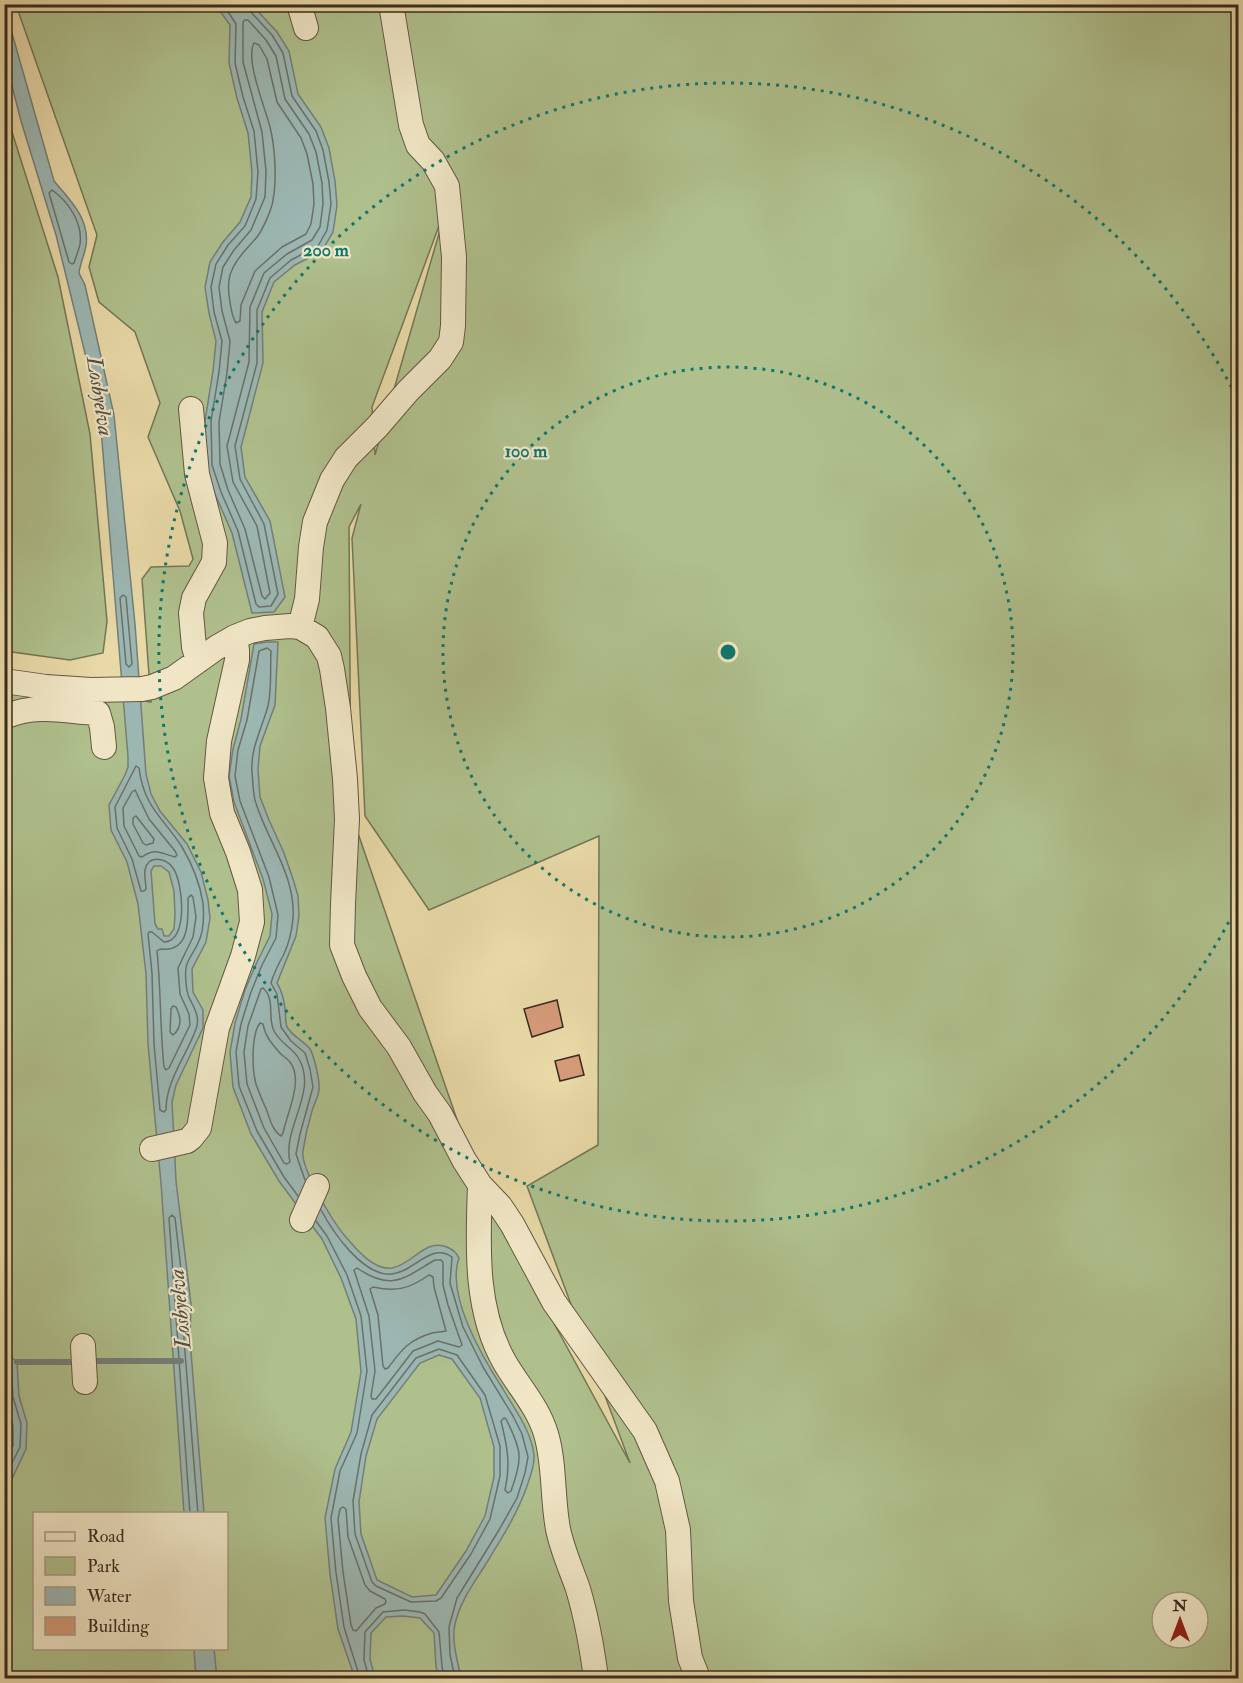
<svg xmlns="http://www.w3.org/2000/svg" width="1243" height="1683" font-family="'IM FELL Double Pica',serif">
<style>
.green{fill:#afc08d;stroke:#747657;stroke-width:1.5;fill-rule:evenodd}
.water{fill:#9cb7b3;stroke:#747f79;stroke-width:1.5;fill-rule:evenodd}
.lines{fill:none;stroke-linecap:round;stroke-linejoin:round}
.shore{stroke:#6a716a;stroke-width:1.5}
.stream{stroke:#747f79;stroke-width:6}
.building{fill:#d59a78;stroke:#382b21;stroke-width:1.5}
.minor-casing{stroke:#645642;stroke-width:26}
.minor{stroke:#f0e6c6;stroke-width:24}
.ring{fill:none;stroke:#0f766e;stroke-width:3;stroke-dasharray:3 6}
.labels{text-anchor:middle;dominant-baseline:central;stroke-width:4.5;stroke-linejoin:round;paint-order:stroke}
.water-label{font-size:22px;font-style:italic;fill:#514e46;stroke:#f0e6c6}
.centre{fill:#0f766e;stroke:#f0e6c6;stroke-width:3}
.ring-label{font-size:18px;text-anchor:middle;font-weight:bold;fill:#0f766e;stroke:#f0e6c6;stroke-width:4.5;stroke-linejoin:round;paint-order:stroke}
</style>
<rect width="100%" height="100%" fill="#e8d9a7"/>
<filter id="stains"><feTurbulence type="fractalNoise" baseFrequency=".00333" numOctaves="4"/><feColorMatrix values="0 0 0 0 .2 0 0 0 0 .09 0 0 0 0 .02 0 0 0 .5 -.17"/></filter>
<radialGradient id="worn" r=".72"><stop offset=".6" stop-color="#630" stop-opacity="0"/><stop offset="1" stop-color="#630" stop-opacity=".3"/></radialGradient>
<path class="green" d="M16,5h1222v1673h-1233l-1,-1000 147,24 -9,-123 9,-12 38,-1 4,-7 -13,-48 -32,-74 12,-34 -25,-71 -36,-30 -10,-35 8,-32zM443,215l1,1 -69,239 -3,-48zM361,504l-9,34 13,278 64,94 170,-74 -1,309 -71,41 103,277 -149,-274 -130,-376 -2,-286zM34,1514h192v134h-192zM1162,1602h36v36h-36z
M5,110l53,167 32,157 17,187 -4,32 -33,7 -65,-9z"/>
<path class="water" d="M4,5l50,176c16,19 36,38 32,65 -2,10 -6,18 -7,27l6,12 29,130 21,209 11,150 5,20 9,17 27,33 14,28 7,28 2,18 -4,24 -14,27 1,23 10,18v18l-27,57 -4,17 4,79 15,123 -1,35 4,51 10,123h-20l-23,-330 -13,-139 -2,-70 -8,-70 -11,-42 -16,-32 -2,-25 16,-30 3,-8v-10l-27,-328 -4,-27 -41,-167 -35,-114 -16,-62zM154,866h7l8,6 5,19 1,24 -1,14 -5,7h-5l-2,-7h-4l-3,-5 -4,-53z
M208,5h44l25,27 12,19 9,43 23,33 8,21 6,33 2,24 -4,27 -11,19 -27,14 -21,17 -12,30 1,51 -22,84 4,30 25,44 15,76 -11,15 -22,1 -20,-80 -17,-39 -9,-27 -1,-46 8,-50 3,-30 -7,-28 -4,-26 5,-25 13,-20 17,-20 11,-25 1,-25 -4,-39 -11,-35 -8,-35 1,-38 -10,-14z
M267,642h11l-3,63 -15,41 -2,23 2,28 9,23 15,33 9,26 5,17 1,20 -3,20 -19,47c5,8 7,16 8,26 1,5 0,13 2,18 6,10 17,14 23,22 4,6 10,32 9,40 0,7 -5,15 -7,22 -4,13 -7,26 -9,40 -3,16 30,71 42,85 11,13 28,34 47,32 16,-3 26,-18 40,-22 11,-3 23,3 27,12 -13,37 24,100 44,131 12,21 28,41 31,66 1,10 -4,22 -7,31 -10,29 -27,55 -43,81 -12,19 -24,35 -29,57 -4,17 3,38 6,54h-22l-3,-11 -2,-34 -14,-15 -17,-2 -17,1 -15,16 -1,26 5,19h-20l-17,-49 -8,-55 -5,-56 10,-49 16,-37 10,-60 -5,-53 -15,-41 -19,-39 -43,-58 -28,-47 -18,-47 -3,-35 5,-29 10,-33 12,-28 13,-26 2,-22 -9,-35 -29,-77 -5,-26 4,-27 8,-30 13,-75zM439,1355l13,4 28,39 14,49v30l-9,39 -19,35 -30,44 -24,2 -35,-17 -16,-46 -2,-32 7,-46 11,-37 43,-56z
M5,1352l12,10 2,34 8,27 -1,26 -17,36 -4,4z
M194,1649h20l3,29h-21z"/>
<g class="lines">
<path class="shore" d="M221,4l4,3 11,17 -1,39 8,34 11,34 4,41 -2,27 -11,27 -17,19 -12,19 -5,23 3,25 8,29 -3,31 -8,49 1,44 9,27 17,39 18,73 3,3 12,-1 7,-12 -14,-70 -24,-45 -5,-33 22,-83v-53l13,-32 21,-18 27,-14 9,-16 4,-26 -2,-22 -6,-32 -7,-19 -24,-35 -9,-43 -11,-18 -23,-25 -1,-6
M245,20h3l18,20 10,16 9,43 24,35 7,18 6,31 1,21 -3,23 -8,13 -25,14 -23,19 -14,34 -1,55 -22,84 6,36 24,44 13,67 -5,6 -3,-3 -17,-67 -17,-39 -8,-26 -1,-42 8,-49 3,-32 -8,-30 -3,-24 4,-20 11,-17 17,-20 14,-33 1,-26 -4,-39 -19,-70v-40z
M254,43l5,2 8,14 10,43 24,36 6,16 6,30 1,20 -3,20 -5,10 -24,13 -27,24 -14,34 -1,16 -4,2c-4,-6 -5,-14 -6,-21 -2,-11 -3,-22 2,-32 5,-13 16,-22 25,-33 6,-8 15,-28 16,-37 4,-21 2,-53 -3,-73 -5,-20 -25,-67 -16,-84z
M52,190c16,11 31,33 28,54 -1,6 -4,12 -6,19l-2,1 -3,-2 -20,-69z
M123,595l3,2 6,67 -3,3 -3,-3 -6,-66z
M136,766l3,2c5,40 24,49 43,79 10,17 18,37 21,56 1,12 1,29 -5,40 -3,8 -11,16 -12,25 -1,7 0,20 2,27 5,12 13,21 8,34 -10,28 -30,51 -30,81l-2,2 -4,-2 -6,-66 -2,-71 -4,-39 1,-2h3l12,10c25,0 19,-60 9,-74 -7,-10 -25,-14 -28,2 -1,6 1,13 1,19l-2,2h-3l-9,-32 -15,-31 -2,-21z
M135,790l14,29 26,32 2,4 -2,2c-13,-3 -19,-10 -33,0l-3,-1 -15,-30 -1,-18 9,-16z
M136,816l18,23 -1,4 -7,2 -3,-2 -10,-19v-6z
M191,895l2,2 3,20 -3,20 -15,31 2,26 9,20 1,11 -21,43 -3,2 -2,-3c-4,-38 -3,-77 -7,-116l3,-2c31,4 28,-30 28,-51z
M263,988c13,12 4,29 11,43 6,12 21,19 25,28 19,34 -17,68 -9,103l-3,2 -3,-1 -20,-35 -17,-44 -3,-32 4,-26 13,-37z
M173,1006l3,1c5,10 7,20 -3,28l-3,-3 1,-23z
M260,1023l3,1c2,12 9,20 16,28 3,4 8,6 11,10 14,18 -3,51 -7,71l-2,3c-8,-5 -11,-16 -14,-25 -4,-9 -8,-18 -11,-27 -4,-14 -5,-50 4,-61z
M298,1196l-14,-19 -27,-46 -18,-45 -3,-34 5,-28 10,-32 11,-27 14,-27 2,-23 -9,-38 -29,-76 -5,-25 3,-26 9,-30 12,-69 8,-3 4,3c-1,17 1,38 -3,55 -6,22 -18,43 -16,67 1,9 1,19 3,27 11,39 41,75 38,118 -1,12 -4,25 -9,36 -5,9 -10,18 -13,29l6,11 4,33 10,14 14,12 5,16 3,18 -13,47 -4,20 9,26
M321,1210c12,22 42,67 71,64 22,-2 38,-32 60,-17l-2,26 13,44 20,40 30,49 9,18 6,23 -3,16 -8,25 -18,32 -42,68 -8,29 1,28 5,23
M316,1221l11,15 20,39 14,41 6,55 -10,62 -17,38 -9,47 5,55 8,54 16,51
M435,1260h6l2,2v23l5,20 14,40 -3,2 -21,-6 -25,10 -37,48h-4l-1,-3 4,-25 -6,-55 -15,-46 3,-2c35,24 47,10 78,-8z
M429,1275l4,2 1,10 12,44c-4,1 -9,1 -14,2 -23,7 -30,16 -44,35l-3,1 -2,-3 -5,-51 -8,-26 3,-2c23,5 36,2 56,-12z
M439,1349l18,6 28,40 15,51v30l-10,43 -19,35 -30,44 -5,3 -25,1 -35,-16 -4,-4 -17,-48 -2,-33 8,-47 11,-39 44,-57z
M4,1360l7,6 2,31 8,27 -1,23 -16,32
M4,1382l2,18 7,26v20l-9,16
M504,1418l2,1c16,32 17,39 5,72l-3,2 -3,-3c6,-25 2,-45 -4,-69z
M343,1507l3,2 2,28 17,48 5,6 15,8 1,2 -1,3 -9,4 -20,23 -3,-1 -2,-5 -8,-53 -5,-53 2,-10z
M190,1514l-21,-296 3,-3 3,3 10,86 -1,36 4,50 10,124
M369,1678l-5,-18 1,-28 18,-20 21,-2 16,2 5,2 14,18 3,34 2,12"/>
<path class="stream" d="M89,1361h92
M17,1362h62"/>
</g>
<path class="building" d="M557,1000l6,27 -31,10 -8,-28z
M579,1055l5,20 -24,6 -5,-20z"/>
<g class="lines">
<g class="minor-casing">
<path id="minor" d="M299,4l7,24
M191,409l6,65 18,69 -1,19 -20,36 -3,15 3,34 4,14
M300,627l7,-28 4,-52 4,-25 17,-42 14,-22 31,-31 31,-36 32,-32 11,-17 2,-16 1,-69 -7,-71 -14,-25 -15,-16 -7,-20 -20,-121
M4,681l42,6 45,3 51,-1 10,-2 22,-9 42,-30 19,-11 15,-6 15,-3 25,-2 10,1 17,10 12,19 3,13 6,39 7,71 2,40 -4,85 -1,41 12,31 16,32 29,39 26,46 15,21 24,46 16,25 20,21 12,18 42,78 91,129 22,50 11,49 3,71 9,57 8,20
M4,717c12,-5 24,-8 37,-8 19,-1 38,4 57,4l4,14 2,20
M152,1149l35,-8 4,-3 8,-10 18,-100 26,-72 9,-34 -2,-32 -12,-38 -16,-39 -6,-35 3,-37 18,-81v-10l-2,-13
M480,1185c-2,59 -6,125 25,178 14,24 33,44 41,71 9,30 6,63 12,95 4,20 13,40 20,60 9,30 14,59 18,89
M302,1220l15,-34
M83,1346l2,36"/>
</g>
<use href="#minor" class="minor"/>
</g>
<g class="ring">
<circle cx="728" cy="652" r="285"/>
<path d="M1237 906A569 569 0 1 1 1237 398"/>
</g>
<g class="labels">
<g class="water-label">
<text transform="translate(100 396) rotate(81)">Losbyelva</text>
<text transform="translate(180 1309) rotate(-95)">Losbyelva</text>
</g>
</g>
<circle cx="728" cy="652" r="9" class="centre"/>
<g class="ring-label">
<text x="326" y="256">200 m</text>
<text x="526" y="457">100 m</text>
</g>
<rect width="1243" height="1683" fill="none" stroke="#e8d9a7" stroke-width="24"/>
<rect x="6" y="6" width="1231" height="1671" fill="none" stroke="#382b21" stroke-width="3"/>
<rect x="12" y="12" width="1219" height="1659" fill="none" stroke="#382b21" stroke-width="1.5"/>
<rect x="33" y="1512" width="195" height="138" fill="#f0e6c6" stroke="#a69b84" stroke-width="1.5"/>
<rect x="45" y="1532" width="30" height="9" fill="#f0e6c6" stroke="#a69b84" stroke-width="1.5"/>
<text x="87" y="1542" font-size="18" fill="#382b21">Road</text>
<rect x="45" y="1557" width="30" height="18" fill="#afc08d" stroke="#a69b84" stroke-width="1.5"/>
<text x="87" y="1572" font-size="18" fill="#382b21">Park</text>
<rect x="45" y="1587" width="30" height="18" fill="#9cb7b3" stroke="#a69b84" stroke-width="1.5"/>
<text x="87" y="1602" font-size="18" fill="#382b21">Water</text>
<rect x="45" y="1617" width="30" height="18" fill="#d59a78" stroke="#a69b84" stroke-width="1.5"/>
<text x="87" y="1632" font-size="18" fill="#382b21">Building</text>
<g transform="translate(1180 1620)"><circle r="28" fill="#f0e6c6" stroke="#a69b84" stroke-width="1.5"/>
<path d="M0-4.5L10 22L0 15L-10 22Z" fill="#8f2418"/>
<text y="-9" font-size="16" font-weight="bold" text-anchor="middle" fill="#382b21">N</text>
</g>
<rect width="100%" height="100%" filter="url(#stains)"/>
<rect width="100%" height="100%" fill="url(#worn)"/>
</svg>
